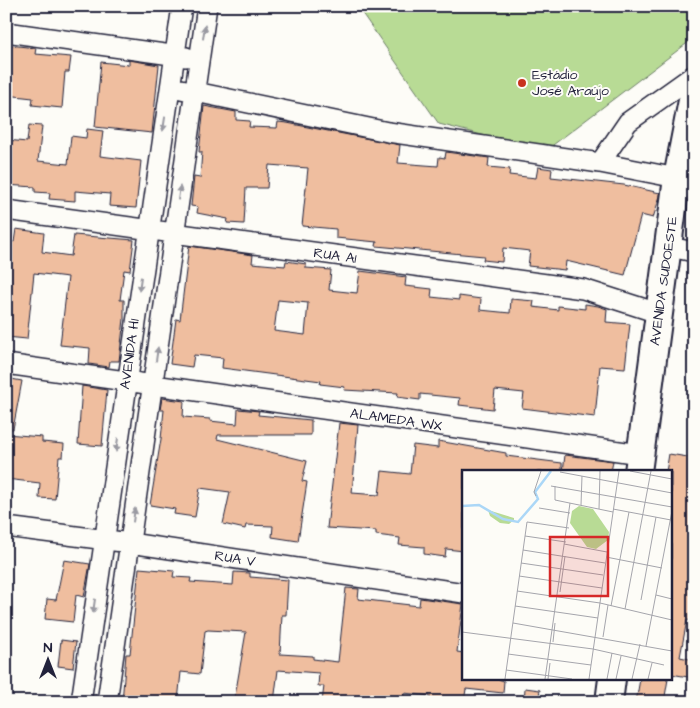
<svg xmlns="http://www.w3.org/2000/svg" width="700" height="708" font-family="'Architects Daughter',sans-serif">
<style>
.green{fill:#b8db95;stroke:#6d7e68}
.building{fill:#efbe9f;stroke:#22223b;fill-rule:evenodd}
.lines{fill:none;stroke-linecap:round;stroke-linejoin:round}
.street-casing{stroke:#22223b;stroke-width:22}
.secondary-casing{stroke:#22223b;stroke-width:30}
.street{stroke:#fdfcf7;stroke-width:19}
.secondary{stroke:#fdfcf7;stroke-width:26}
.oneway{fill:#9a9aa2}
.poi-dot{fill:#c8321e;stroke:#fdfcf7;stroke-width:2}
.labels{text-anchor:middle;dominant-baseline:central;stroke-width:4;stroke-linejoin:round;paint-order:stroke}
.poi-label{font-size:14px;fill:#22223b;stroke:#fdfcf7;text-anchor:start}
.street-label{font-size:14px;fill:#22223b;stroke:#fdfcf7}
.inset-river{fill:none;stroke:#abd7f7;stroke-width:2.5}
.inset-road{fill:none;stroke:#a5a5ac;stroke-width:1}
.view{fill:#d62828;fill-opacity:0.15;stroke:#d62828;stroke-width:2.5}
.inset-edge{fill:none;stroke:#22223b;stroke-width:2.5}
</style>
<rect width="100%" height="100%" fill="#fdfcf7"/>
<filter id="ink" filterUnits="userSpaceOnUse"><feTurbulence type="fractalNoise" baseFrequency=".02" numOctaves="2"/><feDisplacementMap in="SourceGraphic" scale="10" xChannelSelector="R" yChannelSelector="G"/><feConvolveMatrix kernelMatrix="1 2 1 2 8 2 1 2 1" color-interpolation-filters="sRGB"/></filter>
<g filter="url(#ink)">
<path class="green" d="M357,6h337v5l-4,30 -145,110 -106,-27z"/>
<path class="building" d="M9,45l27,3 -1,6 36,3 -2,15h-4l-3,36 -30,-3 1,-7 -27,-3z
M129,60l30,5 -7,68 -57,-6 6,-65 28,3z
M204,106l32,6v8l14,1 -1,6 28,1 1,-6 9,1 113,22 -2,18 40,3 1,-9 6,1 1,-6 43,6 -1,9 22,2 -1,6 27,3 2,-11 14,2 -1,8 73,8 36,8v3l-7,22 -12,-3 -16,60 -59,-14 -1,9 -37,-4 2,-15 -27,-3 -1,14 -19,-2 1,-4 -108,-10 1,-4 -41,-4v-9l-34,-3 6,-58 -39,-3 -2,23h-21l-2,36 -17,-1 1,-4 -31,-6 1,-6 -7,-1 3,-29 6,1 2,-26h-3z
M29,125l13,1 -4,35 30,3 3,-28 15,2 1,-9 16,2 -3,25 41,5 -5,47 -27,-2 1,-12 -35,-3v10l-26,-2 1,-6 -15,-1v-5l-29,-2v-45l21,2z
M16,229l28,4 -2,19 29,4 3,-21 60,5 -4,31 -6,-1 -4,30h4v19l-5,42h-9l-1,6 -20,-3 1,-16 -30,-3 8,-68 -34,-4 -7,66 -21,-2v-97l8,2z
M189,246l64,9 -1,8 33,3 1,-5 20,3v4l25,2 -2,20 28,3 3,-22 46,6 -1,9 27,3 -1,8 28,3v-4l22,3 -1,11 30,3 1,-14 23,2 -1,6 25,3v-4l27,3v-5l13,2 9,3 -1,13 24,2 -5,44 -25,-2 -5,51 -73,-9 2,-15 -29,-3 -2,19 -34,-4 1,-7 -40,-4v6l-23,-3 1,-4 -54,-3 1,-3 -25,-3 1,-3 -99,-13 1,-10 -29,-3 -2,12 -22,-3 6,-45 4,1zM278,300l30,3 -3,32 -31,-4z
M6,378l16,3 -9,48h-7z
M82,386l25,4 -5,56 -24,-2z
M162,398l22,3 -1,16 27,2v2l27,3 1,-15 21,2 -1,4 53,5v15h-93l-1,4 90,22 -5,20 5,1 -9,59 -26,-4 1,-11 -27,-1 -1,4 -22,-5 7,-32 -30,-4 -5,29 -21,-3 1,-5 -25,-4 11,-66 3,-29h-4z
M339,423l19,2 -6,68 27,2 3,-24 28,3 3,-29 25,3v-7l68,12v3l56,7v9h-98v79l-18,-2 -1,8 -21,-3v-7l-25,-2 1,-7 -24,-3v-4l-49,-3z
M6,434l36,3v5l22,2 -1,13h-4l-4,42 -16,-1 1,-15 -34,-4z
M669,454l25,4v37l-3,15h3v111l-7,-1 -7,37 14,3v18l-23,-4v-202h-5z
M565,455l48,6 -2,11h-48z
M64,560l26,4 -6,33 -8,-2 -3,27 -28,-3 2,-20 9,1z
M139,568l35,3 -1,6 18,1 -1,4 43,3 1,-13 16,1v4l38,3 -2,35h-4l-2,39 33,2v3l25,3 8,-74 13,1 -1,10 61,7 1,-8 43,6 -6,48 7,1v26h34l6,2 -1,12 -37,-4 -2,13h-34v-6l-26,-3 -1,9h-81l2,-16h-6l1,-13 -41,-3 -4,32h-40l12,-70 -38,-2 -3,1 -5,43 -19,-2 -3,29 -20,-2v3h-36l4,-48h4z
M61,640l15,2 -3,26 -15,-2z
M640,679h28l-4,23h-28z
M525,688l15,2 -2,12h-14z"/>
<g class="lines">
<g class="street-casing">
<path id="street" d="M6,32l180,25
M181,89l207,43 212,31 77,15
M600,163l28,-41 66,-47
M6,210l577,79 78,25
M670,247l24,5
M6,364l634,90
M6,527l124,16 334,50
M81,702l101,-696
M107,702l100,-696"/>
</g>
<g class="secondary-casing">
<path id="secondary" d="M638,472l39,-294 17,-88
M609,702l3,-23"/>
</g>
<use href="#street" class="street"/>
<use href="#secondary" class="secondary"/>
</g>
<defs><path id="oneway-solid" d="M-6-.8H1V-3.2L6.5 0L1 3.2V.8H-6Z" transform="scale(1.25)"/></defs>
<g class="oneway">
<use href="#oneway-solid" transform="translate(204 32) rotate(-82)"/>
<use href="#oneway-solid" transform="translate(164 124) rotate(99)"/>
<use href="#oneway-solid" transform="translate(179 193) rotate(-82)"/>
<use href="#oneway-solid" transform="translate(140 284) rotate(98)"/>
<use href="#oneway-solid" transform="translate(157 354) rotate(-82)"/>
<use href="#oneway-solid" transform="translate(117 445) rotate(98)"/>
<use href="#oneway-solid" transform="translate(134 515) rotate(-82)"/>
<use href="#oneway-solid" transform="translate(94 606) rotate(98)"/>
</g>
</g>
<circle class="poi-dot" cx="522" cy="83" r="5"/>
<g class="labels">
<g class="poi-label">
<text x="532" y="75">Estádio<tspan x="532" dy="16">José Araújo</tspan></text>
</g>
<g class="street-label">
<text transform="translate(335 256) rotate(8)">RUA A1</text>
<text transform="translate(664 281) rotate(-82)">AVENIDA SUDOESTE</text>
<text transform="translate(130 354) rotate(-82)">AVENIDA H1</text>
<text transform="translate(396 420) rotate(8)">ALAMEDA WX</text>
<text transform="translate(235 559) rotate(9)">RUA V</text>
</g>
</g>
<g transform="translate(462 470)">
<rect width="210" height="210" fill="#fdfcf7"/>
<path d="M117,36l14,3 16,23 -1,8 -12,9 -9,-2 -17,-24 2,-12zM26,40l26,8v2l-5,4 -9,-1 -10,-7z" fill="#b8db95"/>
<path class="inset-river" d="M0,36l17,-1 24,14 15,3 20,-23 -3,-7 16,-21"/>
<path class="inset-road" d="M168,1l42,8M98,2l112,21M89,16l121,21M93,16v14l58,12M74,26l-2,-4 7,-21M119,35l1,-29M77,38l31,5M137,39l1,-38M151,39l58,11M63,66l41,6M102,74l43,8M61,80l82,13M144,87l56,11M59,93l82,12M57,106l83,12M55,121l83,12 72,17M98,122l5,-36M194,125l16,4M179,130l15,-83M53,136l83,12M149,136l18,-94M163,139l26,-138M51,153l159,28M0,162l131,17 71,16M141,167l5,-32M91,172l2,-19M184,176l26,-135M46,184l83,11M44,200l66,9M43,209l22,-157 42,6M83,209l25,-176M86,209l2,-16M127,209l30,-208M145,209l5,-26M154,209l5,-23M170,209l8,-35M186,209l4,-16"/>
<path class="view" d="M88,67h58v59h-58z"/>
<rect width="210" height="210" class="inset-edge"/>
</g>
<rect width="700" height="708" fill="none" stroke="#fdfcf7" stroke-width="25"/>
<rect x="12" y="12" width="675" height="683" fill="none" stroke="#22223b" stroke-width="2" filter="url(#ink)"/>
<g transform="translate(48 660)" stroke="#fdfcf7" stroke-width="4" paint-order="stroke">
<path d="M0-4L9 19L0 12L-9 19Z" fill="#22223b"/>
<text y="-8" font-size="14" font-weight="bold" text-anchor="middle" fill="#22223b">N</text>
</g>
</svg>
